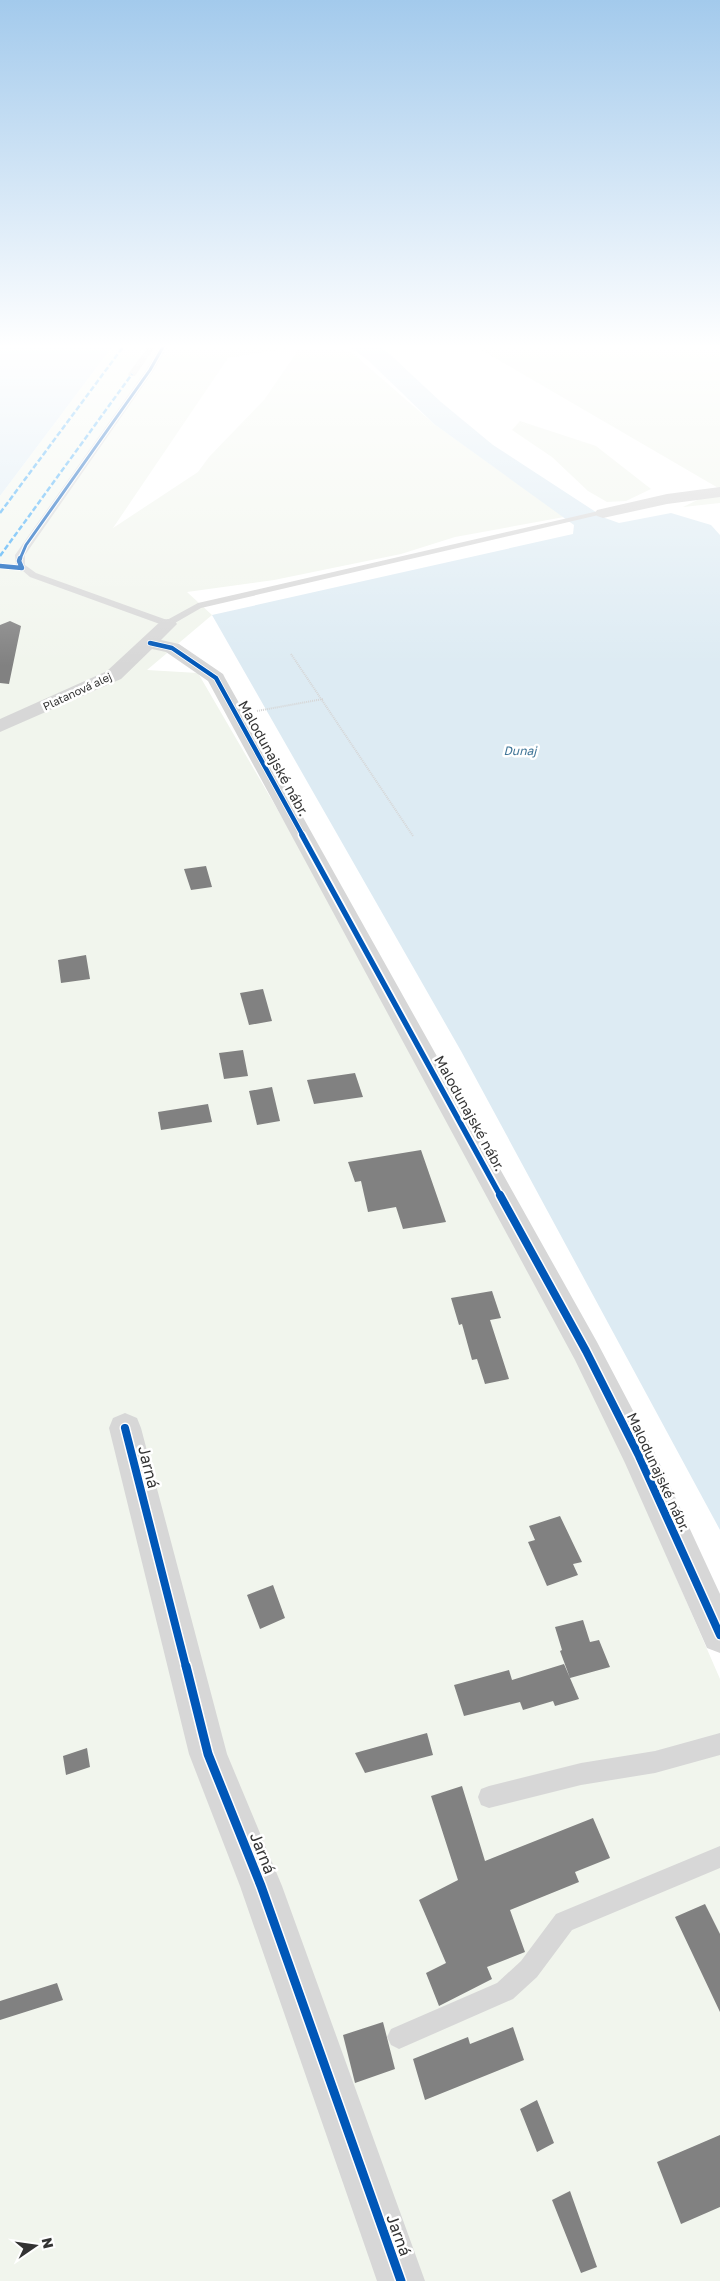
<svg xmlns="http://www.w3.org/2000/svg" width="720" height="2281" font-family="'Golos Text',sans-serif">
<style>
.green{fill:#f1f5ed}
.water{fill:#ddebf3}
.building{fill:#818181}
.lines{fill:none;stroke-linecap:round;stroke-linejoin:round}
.path{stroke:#d6d6d6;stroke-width:2;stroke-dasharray:1 1;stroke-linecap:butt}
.lane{fill:#d7d7d7;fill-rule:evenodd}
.street{fill:#d7d7d7;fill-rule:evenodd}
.quiet{stroke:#3fa9f5;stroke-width:2.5;stroke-dasharray:5.5 2.5;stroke-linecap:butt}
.cycleway-far4-casing{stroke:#fff;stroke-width:5}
.cycleway-far3-casing{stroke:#fff;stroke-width:6}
.cycleway-far2-casing{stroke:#fff;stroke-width:9}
.cycleway-far1-casing{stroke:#fff;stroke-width:11}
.cycleway-casing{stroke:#fff;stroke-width:12}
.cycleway-far4{stroke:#0057b8;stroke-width:3}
.cycleway-far3{stroke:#0057b8;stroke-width:4.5}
.cycleway-far2{stroke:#0057b8;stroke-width:5.5}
.cycleway-far1{stroke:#0057b8;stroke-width:8}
.cycleway{stroke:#0057b8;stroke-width:9}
.labels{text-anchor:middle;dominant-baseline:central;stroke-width:5;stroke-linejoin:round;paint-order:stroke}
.far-street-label{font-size:11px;fill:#333;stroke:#fff}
.far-water-label{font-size:12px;font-style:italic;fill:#3f7597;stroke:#fff}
.street-label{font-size:14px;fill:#333;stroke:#fff}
.near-street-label{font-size:16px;fill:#333;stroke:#fff}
</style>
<rect width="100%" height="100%" fill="#fff"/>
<path class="green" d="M112,347h185l-69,11 -115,170 85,-56 11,-15 55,-57 35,-51 51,2 84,73 130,93 -109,20 -54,17 -127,26 -87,12 25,23 -65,55 51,3 114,196 285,526 123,284v602h-720v-1785z
M476,347h244v156l-37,4 37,-18z
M520,421l76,25 55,43 -25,12 -19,1 -19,-11 -36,-34 -40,-27z"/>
<path class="water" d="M0,347h112l-112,149z
M350,347h32l59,55 52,43 112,73 14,5 52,-10 40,12 9,10v995l-259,-479 -249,-436 361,-81 1,-9 -140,-101 -65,-63z"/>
<path class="building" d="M10,621l11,5 -12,58 -9,-1v-58z
M206,866l6,21 -21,3 -7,-21z
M86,955l4,24 -29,4 -3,-23z
M263,989l9,32 -23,4 -9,-32z
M243,1050l5,26 -24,3 -5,-26z
M355,1073l8,24 -49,7 -7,-24z
M272,1087l8,34 -23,4 -8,-34z
M208,1104l4,18 -51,8 -3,-18z
M421,1150l25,72 -43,7 -7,-22 -28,5 -7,-31 -6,1 -7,-20z
M492,1291l9,27 -11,2 19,59 -24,5 -8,-25 -5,1 -10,-36 -3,1 -8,-27z
M560,1516l22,46 -9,2 5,11 -31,11 -19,-44 7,-2 -6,-14z
M273,1585l12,33 -25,11 -13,-34z
M583,1620l7,22 9,-2 11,27 -40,11 -10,-27 2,-1 -7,-23z
M564,1664l15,35 -24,7 -2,-5 -30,9 -3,-8 -56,14 -10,-31 55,-15 3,10z
M427,1733l6,22 -68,18 -10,-20z
M87,1748l3,19 -24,8 -3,-19z
M462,1786l23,75 108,-43 17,40 -35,14 4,10 -69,28 15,42 -38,15 5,12 -53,27 -13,-33 20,-10 -27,-63 39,-20 -27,-84z
M705,1904l15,30v78l-45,-95z
M57,1983l6,17 -63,20v-19z
M383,2022l12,47 -40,14 -12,-48z
M513,2027l11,33 -99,40 -12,-41 55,-22 2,7z
M537,2100l17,43 -17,9 -17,-43z
M720,2135v72l-39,17 -24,-62z
M570,2191l27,76 -16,6 -29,-73z"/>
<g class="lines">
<path class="path" d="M291,654l122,182
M257,711l66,-12"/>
<path class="lane" d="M148,347h7l-20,29h-6l-1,-2z
M160,347h7l-13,23 -129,185v10l11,8 131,47 31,-17 405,-93 4,3 -406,95 -33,19 -138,-50 -14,-12 -1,-10 131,-185z
M720,1733v22l-65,18 -74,12 -92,23 -8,-3 -3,-8 3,-8 8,-3 92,-23 74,-12z
M720,1846v22l-148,62 -35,47 -24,22 -114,50 -8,-4 -4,-8 4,-8 106,-46 24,-22 35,-47z"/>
<path class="street" d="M720,487v10l-53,7 -64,14 -6,-2 -2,-3 2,-3 70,-16z
M168,619l6,1 3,4 -16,16 18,4 44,30 2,4 372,664 54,103 69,149v59l-13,-5 -82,-185 -50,-103 -367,-679 -42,-29 -14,-3 -31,30 -121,53v-13l107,-48 55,-51z
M125,1413l12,5 4,10 86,326 55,132 143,395h-48l-137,-395 -51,-132 -80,-326 4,-10z"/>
<path class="quiet" d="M0,513l123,-166
M0,556l132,-182"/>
<g class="cycleway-far4-casing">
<path id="cycleway-far4" d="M20,559l6,-14 124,-175 13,-23"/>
</g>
<g class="cycleway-far3-casing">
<path id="cycleway-far3" d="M0,566l22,2 -3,-7 1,-3
M150,643l22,5 44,30 87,158"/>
</g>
<g class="cycleway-far2-casing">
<path id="cycleway-far2" d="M302,835l199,362"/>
</g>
<g class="cycleway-far1-casing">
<path id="cycleway-far1" d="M500,1195l86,156 53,105 81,179
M125,1428l61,239"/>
</g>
<g class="cycleway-casing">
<path id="cycleway" d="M186,1666l22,88 53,132 140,395"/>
</g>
<use href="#cycleway-far4" class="cycleway-far4"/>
<use href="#cycleway-far3" class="cycleway-far3"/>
<use href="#cycleway-far2" class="cycleway-far2"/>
<use href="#cycleway-far1" class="cycleway-far1"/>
<use href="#cycleway" class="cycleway"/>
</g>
<linearGradient id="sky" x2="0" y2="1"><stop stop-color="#a3caec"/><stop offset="0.52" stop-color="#fff"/><stop offset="1" stop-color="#fff" stop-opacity="0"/></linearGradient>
<rect width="720" height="666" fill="url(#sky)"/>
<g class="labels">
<g class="far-street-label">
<text transform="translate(77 691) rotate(-25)">Platanová alej</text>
</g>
<g class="far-water-label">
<text x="520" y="750">Dunaj</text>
</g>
<g class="street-label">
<text transform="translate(274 758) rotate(61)">Malodunajské nábr.</text>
<text transform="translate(470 1113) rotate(61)">Malodunajské nábr.</text>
<text transform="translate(659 1472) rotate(65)">Malodunajské nábr.</text>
</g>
<g class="near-street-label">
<text transform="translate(149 1467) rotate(76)">Jarná</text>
<text transform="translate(263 1853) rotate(68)">Jarná</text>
<text transform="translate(399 2235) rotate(70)">Jarná</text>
</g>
</g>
<g transform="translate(35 2246) rotate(77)" stroke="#ffffff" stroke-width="4" paint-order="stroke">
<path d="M0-4L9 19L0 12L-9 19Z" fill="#333333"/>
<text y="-8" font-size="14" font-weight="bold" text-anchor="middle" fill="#333333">N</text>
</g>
</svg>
